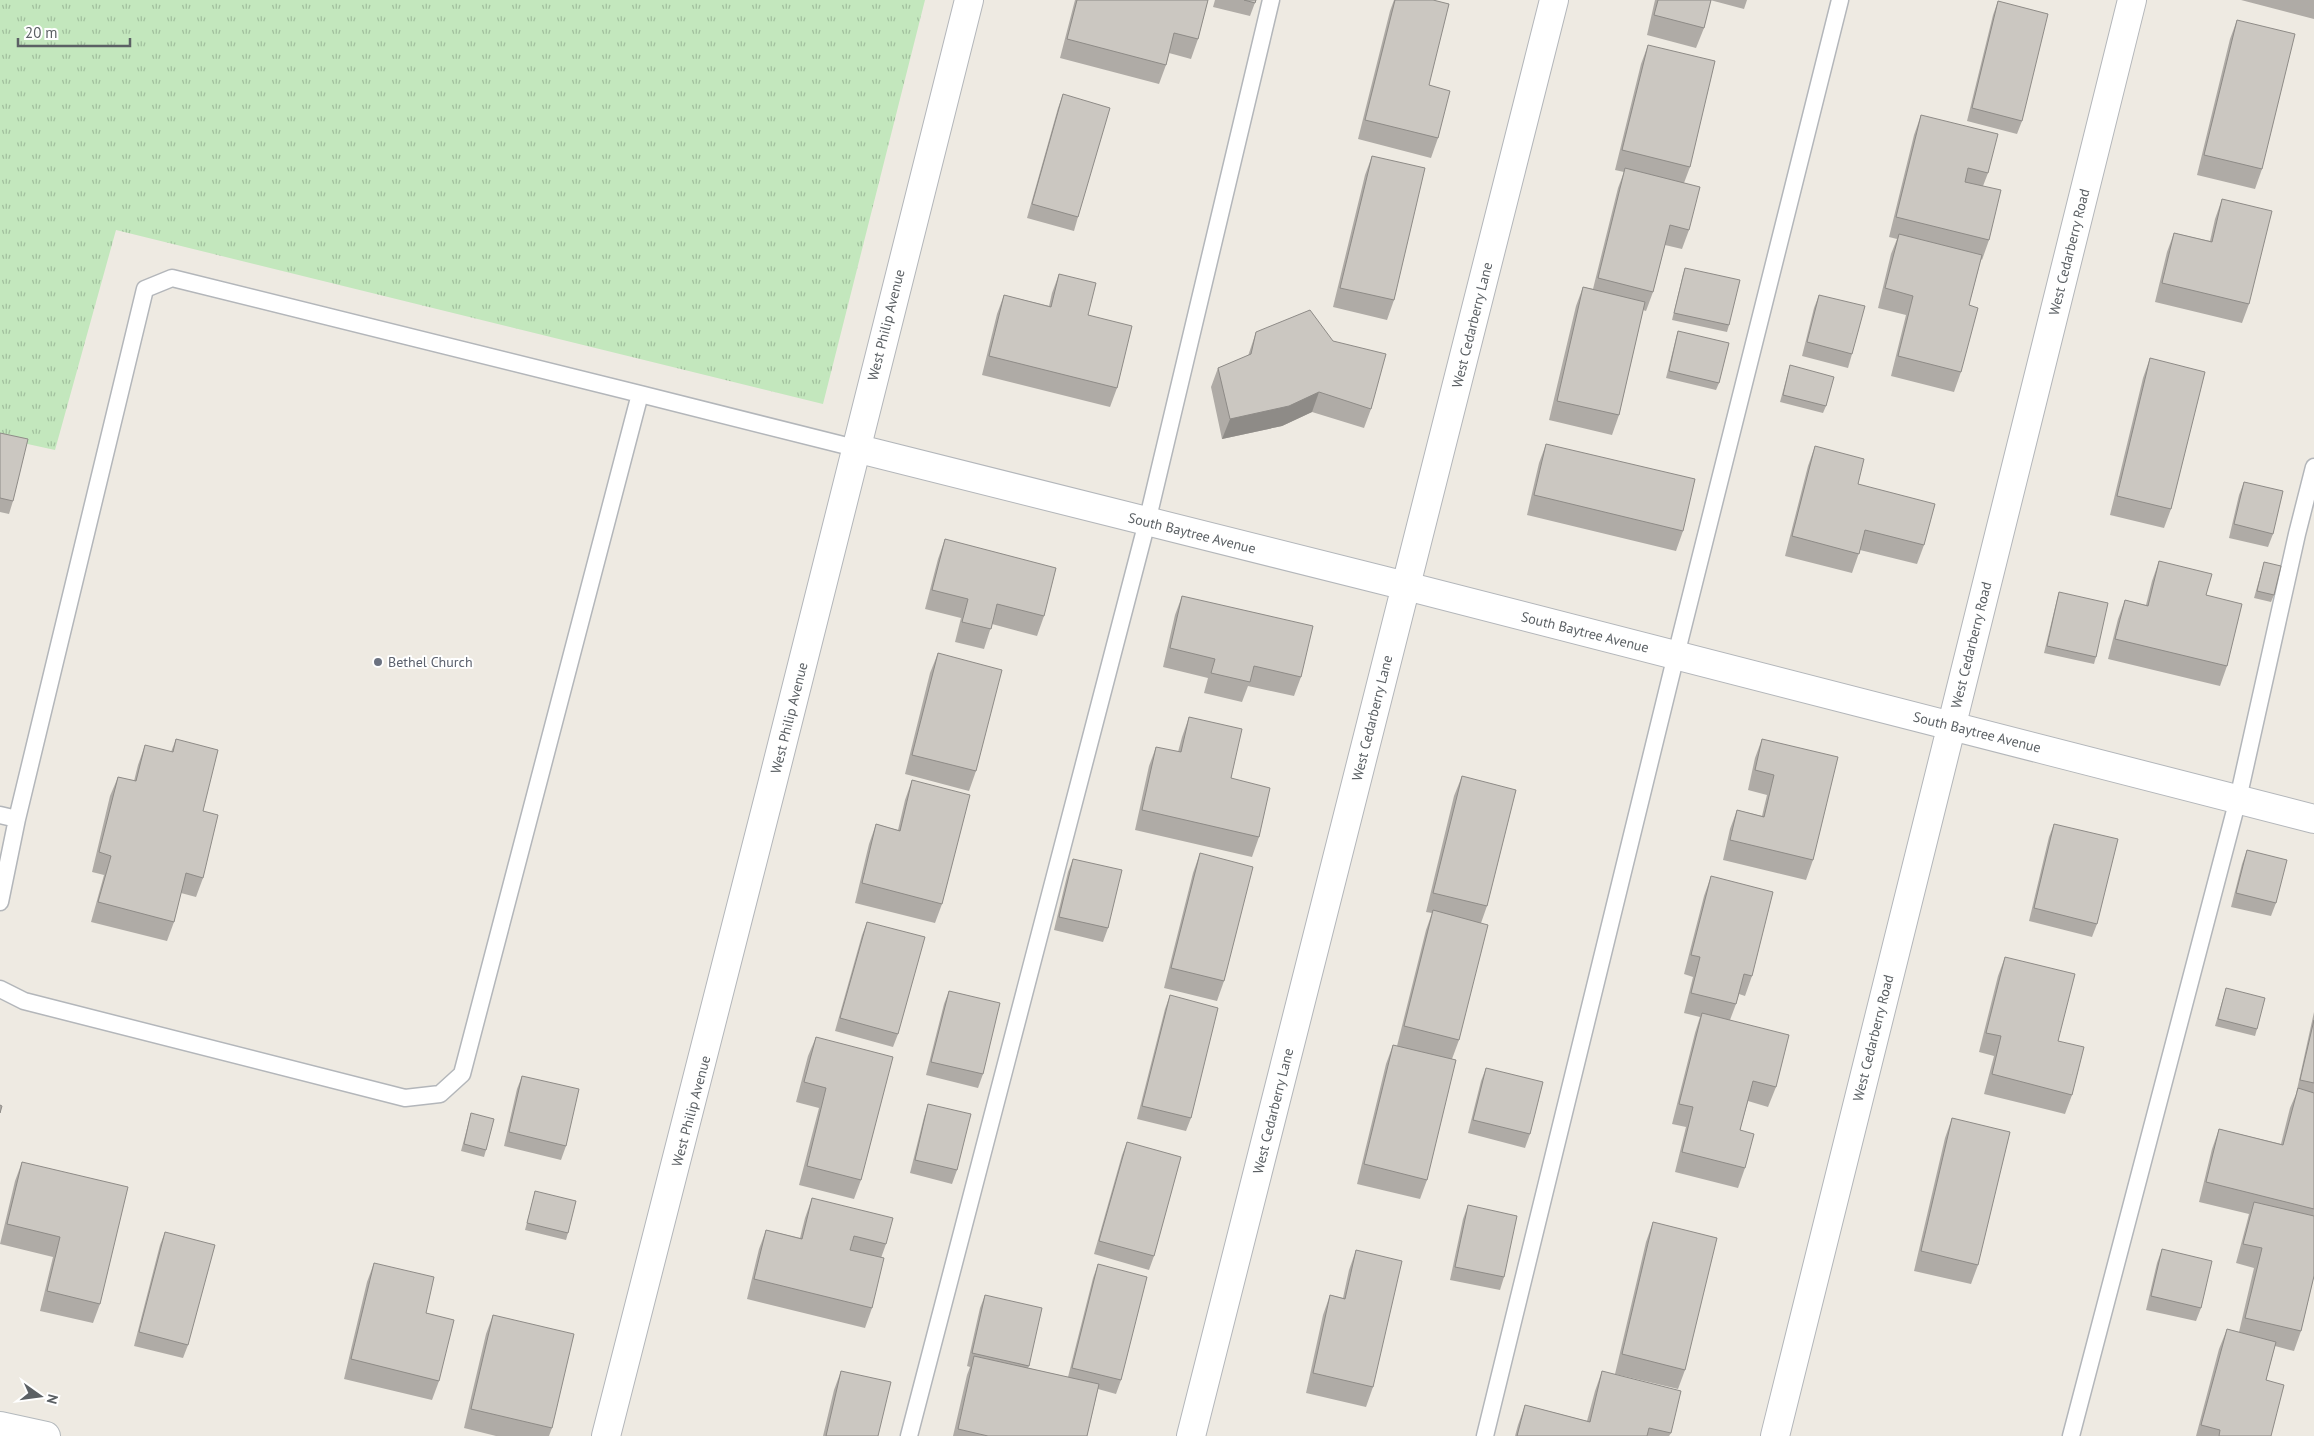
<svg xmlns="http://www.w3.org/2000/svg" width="2314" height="1436" font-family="'PT Sans',sans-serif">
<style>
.grass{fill:url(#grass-tufts)}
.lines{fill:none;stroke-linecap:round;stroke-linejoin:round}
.service-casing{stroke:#b3b6ba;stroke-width:19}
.minor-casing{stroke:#b3b6ba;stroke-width:30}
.tertiary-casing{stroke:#b3b6ba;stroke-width:30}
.secondary-casing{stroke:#b4b9bd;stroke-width:30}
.service{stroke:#fff;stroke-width:16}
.minor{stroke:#fff;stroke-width:28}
.tertiary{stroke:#fff;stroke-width:28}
.secondary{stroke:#fff;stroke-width:28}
.wall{fill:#afaba6}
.shaded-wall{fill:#8e8b87}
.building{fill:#cbc7c1;stroke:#8e8b87}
.worship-dot{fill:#6b7280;stroke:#fff;stroke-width:2}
.labels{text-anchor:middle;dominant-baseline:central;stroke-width:4;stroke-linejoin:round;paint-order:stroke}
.street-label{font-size:14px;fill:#5b6064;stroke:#fff}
.worship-label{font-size:14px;fill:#5b616d;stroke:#fff;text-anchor:start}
</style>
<defs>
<pattern id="grass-tufts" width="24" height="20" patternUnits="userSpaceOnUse" patternTransform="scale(1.25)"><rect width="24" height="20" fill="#c3e7bd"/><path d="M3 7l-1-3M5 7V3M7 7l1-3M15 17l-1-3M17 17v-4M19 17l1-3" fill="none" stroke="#a1bf9d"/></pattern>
</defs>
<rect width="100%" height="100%" fill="#eeeae2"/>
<path class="grass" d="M0,0h925l-102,404 -707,-174 -61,220 -55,-12z"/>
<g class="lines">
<g class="service-casing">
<path id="service" d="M0,815l17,4 -17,83
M17,819l128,-530 27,-11 468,116
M0,989l24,12 381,97 35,-4 22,-20 178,-680 215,54
M909,1436l238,-914 124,-522
M1485,1436l191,-781 164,-655
M2071,1436l167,-637 59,-265 17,-67"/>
</g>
<g class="minor-casing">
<path id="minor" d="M855,448l551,138 908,233
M1191,1436l363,-1436
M1775,1436l357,-1436"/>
</g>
<g class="tertiary-casing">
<path id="tertiary" d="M606,1436c125,-478 241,-957 363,-1436"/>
</g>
<g class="secondary-casing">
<path id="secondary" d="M0,1426l46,10"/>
</g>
<use href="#service" class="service"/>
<use href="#minor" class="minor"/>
<use href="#tertiary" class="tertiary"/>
<use href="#secondary" class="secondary"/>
</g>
<path class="wall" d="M1075,0h133l-10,39 -7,20 -22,-6 -3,12 -7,19 -99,-26z
M1215,0h41l-6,16 -37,-9z
M1394,0h39l-4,85 9,53 -7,20 -73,-19 32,-128z
M1655,0h92l-3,9 -34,-9 -6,28 -8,20 -49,-13z
M2241,0h73v19z
M1998,1l24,120 -5,13 -50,-13 26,-106z
M2237,20l25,149 -7,20 -58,-14 33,-136z
M1648,45l42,122 -6,16 5,47 -7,19 -17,-4 -12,47 -7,19 -3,-1 -24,105 -7,20 -63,-15 27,-114 7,-19 10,2 25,-101 6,-16 -9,-2 26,-106z
M1063,94l15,123 -4,14 -47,-13 31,-110z
M1921,115l67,58 -5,13 6,54 -7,20 -1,-1 -12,46 -8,67 -7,20 -63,-16 15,-61 -28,-7 13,-54 6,-15 -8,-2 25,-102z
M1372,156l22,144 -7,20 -54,-13 32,-132z
M2222,199l27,105 -7,19 -87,-21 12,-50 7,-19 36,8 5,-22z
M1685,268l44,57 -2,7 -55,-12 11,-46z
M1059,274l29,41 29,73 -7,19 -128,-32 15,-61 7,-19 45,11 3,-13z
M1819,295l33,59 -4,14 -46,-12 12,-48z
M1678,331l41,52 -3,7 -50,-12 10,-40z
M1256,332l115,77 -7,19 -52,-16 -30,14 -60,13 -11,-52 7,-19 30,-12z
M2150,358l21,151 -7,19 -54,-13 33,-137z
M1790,365l36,41 -3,7 -43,-11z
M0,433l13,68 -4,13 -9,-2z
M1546,444l137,87 -7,20 -149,-36 12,-52z
M1815,446l43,38 66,61 -7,19 -57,-14 -8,23 -67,-17 23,-90z
M2244,482l29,52 -5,13 -39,-9 10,-43z
M945,539l99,77 -7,20 -45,-12 -8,25 -29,-7 6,-24 -36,-9 13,-50z
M2159,561l47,34 21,71 -7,20 -112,-27 10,-40 7,-19 21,5 6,-24z
M2264,562l10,33 -3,7 -17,-4z
M2059,592l37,65 -2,7 -50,-11 13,-54z
M1182,596l119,81 -7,19 -46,-10 -6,16 -38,-9 4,-15 -45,-11 12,-52z
M938,653l38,118 -7,20 -64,-17 25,-101z
M1189,717l70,120 -7,20 -117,-27 14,-64 7,-19 22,5 4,-15z
M176,739l27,72v67l-7,19 -15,-4 -7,29 -7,19 -76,-19 13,-47 -12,-3 18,-76 8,-19 16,4 4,-16 7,-20 26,7z
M1762,739l51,121 -7,20 -83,-20 7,-31 7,-19 25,6 5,-21 -19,-5 7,-32z
M1462,776l25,130 -6,17 -22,117 -7,19 -25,121 -7,19 -63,-15 29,-120 7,-19 4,1 29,-116 6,-17 -6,-1 28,-116z
M912,780l30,124 -7,19 -80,-20 14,-59 7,-20 22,6 7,-30z
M2054,824l43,100 -5,13 -63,-16 20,-84z
M2247,850l29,53 -5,13 -40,-9 11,-43z
M1200,853l24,128 -7,20 -53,-13 29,-115z
M1073,859l35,69 -5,14 -49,-12 14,-58z
M1711,876l41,100 -7,20 -6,-2 -3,10 -6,16 46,67 -8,20 -20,-6 -8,29 5,38 -7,20 -63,-16 11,-45 -14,-3 23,-91 5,-16 -16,-4 9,-36 -9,-3 20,-78z
M867,922l31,112 -5,13 -58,-16 27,-96z
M2005,957l53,84 14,54 -7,19 -81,-20 10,-38 -15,-4 19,-76z
M2226,988l31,41 -2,7 -40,-10z
M949,991l34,83 -5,14 -52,-13 18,-71z
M1170,995l21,123 -5,13 -49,-12 28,-110z
M2314,1012v264l-13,55 -7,20 -19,-5 -9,34 5,56h-75l23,-87 8,-20 12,3 15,-64 -18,-5 11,-41 2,-8 -50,-12 13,-53 7,-20 62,15 9,-36 6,-14z
M816,1037l45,143 -7,19 -55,-14 20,-77 -23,-6 12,-46z
M1486,1068l44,66 -5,14 -57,-15 13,-52z
M522,1076l44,70 -5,14 -57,-14 13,-57z
M928,1104l29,66 -5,14 -42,-11 14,-56z
M471,1113l15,37 -2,7 -23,-6z
M1952,1118l26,147 -7,19 -57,-13 31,-133z
M1127,1142l27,114 -5,14 -55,-16 28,-99z
M22,1162l78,142 -7,19 -53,-12 13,-54 -53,-13 15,-63z
M535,1191l33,42 -2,7 -41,-10z
M812,1198l74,46 -5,14 -9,50 -7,20 -118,-29 12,-50 7,-19 34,8 5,-20z
M1468,1205l36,72 -4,13 -50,-10 13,-61z
M1653,1222l32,148 -7,19 -63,-15 31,-132z
M165,1232l23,113 -5,13 -49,-12 26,-101z
M2162,1249l39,59 -5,13 -50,-11 11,-47z
M1356,1250l17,137 -7,20 -60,-14 17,-78 7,-20 13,3 6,-28z
M374,1263l52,50 13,68 -7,19 -88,-21 23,-97z
M1098,1264l23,116 -5,14 -18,-5 -11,47h-134l14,-61 3,-8 -3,-1 13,-58 5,-13 44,71 -1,2 40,9 25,-99z
M493,1315l59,113 -3,8h-53l-32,-8 22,-94z
M841,1371l37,65h-55l11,-46z
M1602,1371l69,62 -2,3h-154l3,-11 7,-20 62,16 8,-30z"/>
<path class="shaded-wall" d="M1319,392l-7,20 -30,14 -60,13 8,-20z"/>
<path class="building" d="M1077,0h131l-10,39 -24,-6 -8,32 -99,-26z
M1244,0h12l-1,3z
M1395,0h38l16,4 -20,81 21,6 -12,47 -73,-18z
M1658,0h53l-7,28 -50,-13z
M1998,1l50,13 -26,107 -50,-13z
M2237,20l58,14 -33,135 -58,-14z
M1648,45l67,16 -25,106 -68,-17z
M1063,94l47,14 -32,109 -46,-13z
M1921,115l77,19 -10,39 -20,-5 -3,14 36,8 -12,50 -93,-23z
M1372,156l53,12 -31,132 -54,-12z
M1625,168l75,19 -11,43 -19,-5 -17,67 -55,-14z
M2222,199l50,12 -23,93 -87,-21 12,-50 38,9z
M1899,234l83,21 -13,50 9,3 -17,64 -63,-16 15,-60 -28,-8z
M1685,268l55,12 -11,45 -55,-12z
M1059,274l37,9 -8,32 44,11 -15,62 -128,-32 15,-61 47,12z
M1583,287l62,15 -26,113 -62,-14z
M1819,295l46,11 -13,48 -45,-12z
M1310,310l23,31 53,13 -15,55 -52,-17 -30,14 -59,13 -12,-51 33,-14 5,-22z
M1678,331l51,12 -10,40 -50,-12z
M2150,358l55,14 -34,137 -54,-13z
M1790,365l44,12 -8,29 -43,-11z
M0,433l28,6 -15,62 -13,-3z
M1546,444l149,35 -12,52 -149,-36z
M1815,446l49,13 -6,25 77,20 -11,41 -59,-15 -6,24 -67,-18z
M2244,482l39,9 -10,43 -39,-10z
M945,539l111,29 -12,48 -47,-12 -6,25 -29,-7 6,-23 -36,-9z
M2159,561l53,13 -6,21 36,9 -15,62 -112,-27 10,-39 23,6z
M2264,562l17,4 -7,29 -17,-4z
M2059,592l49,11 -12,54 -49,-11z
M1182,596l131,30 -12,51 -47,-11 -4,16 -39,-9 4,-14 -45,-11z
M938,653l64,17 -26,101 -64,-16z
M1189,717l53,12 -11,49 39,10 -11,49 -117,-27 14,-63 25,5z
M176,739l42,11 -15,61 15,4 -15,63 -17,-5 -12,49 -76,-20 13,-46 -12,-4 19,-75 18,4 9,-36 28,7z
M1762,739l76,18 -25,103 -83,-20 7,-30 27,7 10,-42 -19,-5z
M1462,776l54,14 -29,116 -54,-13z
M912,780l58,15 -28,109 -80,-21 14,-59 24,7z
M2054,824l64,15 -21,85 -63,-16z
M2247,850l40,10 -11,43 -40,-10z
M1200,853l53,14 -29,114 -53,-13z
M1073,859l49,11 -14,58 -49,-11z
M1711,876l62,16 -21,84 -8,-2 -8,30 -45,-11 9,-36 -9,-2z
M1433,910l55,15 -29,115 -55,-14z
M867,922l58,15 -27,97 -58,-16z
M2005,957l70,17 -17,67 26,6 -12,48 -80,-21 9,-38 -15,-3z
M2226,988l39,10 -8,31 -39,-10z
M949,991l51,12 -17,71 -52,-12z
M1170,995l48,13 -27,110 -49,-12z
M1702,1013l87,22 -13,52 -23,-6 -13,49 14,4 -9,34 -63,-16 11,-45 -14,-3z
M2314,1020v63l-14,-3z
M816,1037l77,20 -32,123 -54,-14 19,-78 -22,-6z
M1393,1045l63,15 -29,120 -63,-16z
M1486,1068l57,14 -13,52 -57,-14z
M522,1076l57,13 -13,57 -57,-14z
M2298,1088l16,5v116l-108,-27 13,-53 64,16z
M928,1104l43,10 -14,56 -42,-10z
M0,1105l2,1 -2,7z
M471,1113l23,6 -8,31 -22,-6z
M1952,1118l58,14 -32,133 -57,-14z
M1127,1142l54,15 -27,99 -55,-15z
M22,1162l106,25 -28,117 -53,-13 13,-54 -53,-13z
M535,1191l41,10 -8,32 -41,-10z
M812,1198l81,20 -7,26 -32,-8 -4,14 34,8 -12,50 -118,-29 12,-49 36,9z
M2254,1202l60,14v60l-13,55 -56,-13 17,-70 -19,-4z
M1468,1205l49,11 -13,61 -49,-10z
M1653,1222l64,16 -32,132 -63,-16z
M165,1232l50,13 -27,100 -49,-13z
M2162,1249l50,12 -11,47 -50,-12z
M1356,1250l46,11 -29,126 -60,-14 17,-78 15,4z
M374,1263l60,14 -8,36 28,7 -15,61 -88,-22z
M1098,1264l49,13 -26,103 -49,-12z
M985,1295l57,13 -13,58 -57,-13z
M493,1315l81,19 -22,94 -81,-19z
M2227,1329l49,13 -10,38 18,5 -13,51h-52l1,-6 -19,-5z
M974,1356l125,28 -12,52h-99l-30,-7z
M841,1371l50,11 -13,54h-52z
M1602,1371l79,20 -10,42 -22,-5 -2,8h-130l8,-31 65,17z"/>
<circle class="worship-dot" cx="378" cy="662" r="5"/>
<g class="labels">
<g class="street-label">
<text transform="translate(2069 252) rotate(-76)">West Cedarberry Road</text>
<text transform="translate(886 325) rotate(-76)">West Philip Avenue</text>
<text transform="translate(1472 325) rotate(-76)">West Cedarberry Lane</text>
<text transform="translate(1192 533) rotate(14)">South Baytree Avenue</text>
<text transform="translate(1585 632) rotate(14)">South Baytree Avenue</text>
<text transform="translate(1971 645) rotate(-76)">West Cedarberry Road</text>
<text transform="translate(789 718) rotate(-76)">West Philip Avenue</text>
<text transform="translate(1372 718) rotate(-76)">West Cedarberry Lane</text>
<text transform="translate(1977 732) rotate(14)">South Baytree Avenue</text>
<text transform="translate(1873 1038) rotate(-76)">West Cedarberry Road</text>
<text transform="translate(691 1111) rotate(-75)">West Philip Avenue</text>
<text transform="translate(1273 1111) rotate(-76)">West Cedarberry Lane</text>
</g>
<g class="worship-label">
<text x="388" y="662">Bethel Church</text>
</g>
</g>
<g transform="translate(40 1396) rotate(104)" stroke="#ffffff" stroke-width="4" paint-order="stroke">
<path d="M0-4L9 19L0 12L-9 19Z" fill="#5b6064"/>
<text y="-8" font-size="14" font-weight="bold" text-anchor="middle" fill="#5b6064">N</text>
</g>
<path d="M18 38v8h112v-8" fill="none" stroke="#5b6064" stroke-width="2.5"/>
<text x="25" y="38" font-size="15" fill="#5b6064" stroke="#ffffff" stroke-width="4" paint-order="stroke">20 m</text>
</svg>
